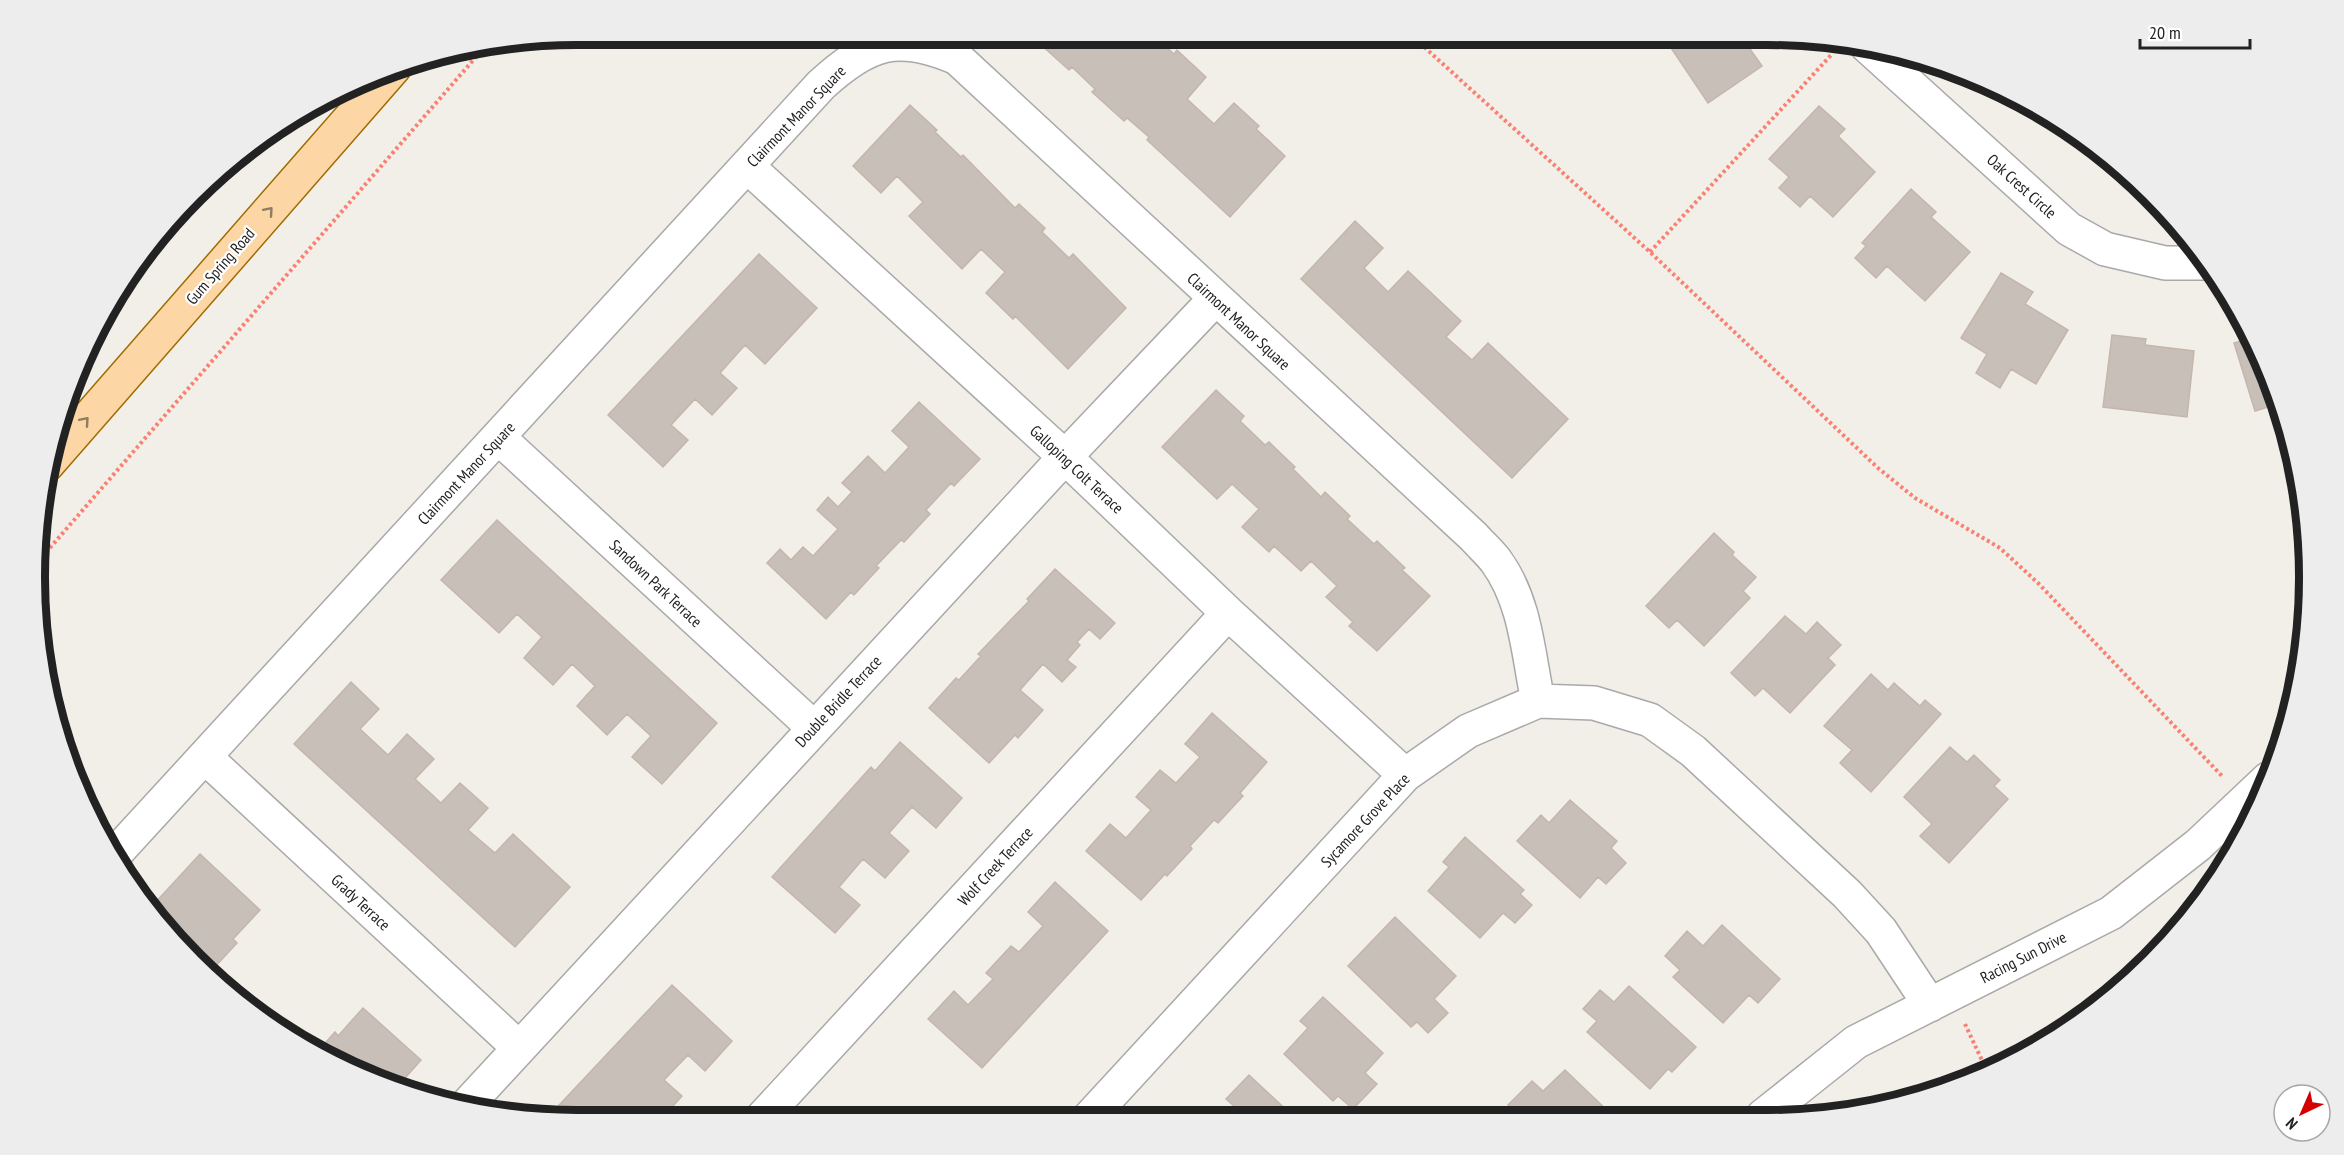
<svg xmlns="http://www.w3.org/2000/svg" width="2344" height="1155" font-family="'PT Sans Narrow',sans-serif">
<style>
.building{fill:#c7bfb8;stroke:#c4b6ab;stroke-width:1.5}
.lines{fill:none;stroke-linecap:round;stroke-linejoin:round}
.street-casing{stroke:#a9a9a9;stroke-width:36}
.primary-casing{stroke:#a06b00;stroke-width:36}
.path{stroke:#fa8072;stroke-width:4;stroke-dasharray:3 3;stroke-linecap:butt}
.street{stroke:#fff;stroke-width:33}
.primary{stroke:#fcd6a4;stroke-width:33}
.oneway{stroke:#8f7c63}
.labels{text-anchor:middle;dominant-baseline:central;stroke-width:4.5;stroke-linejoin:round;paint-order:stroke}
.street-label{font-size:16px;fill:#222;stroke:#fff}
.rim{fill:none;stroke:#222;stroke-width:8}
</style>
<rect width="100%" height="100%" fill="#f2efe9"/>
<path class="building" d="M1035,35h84l14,13 13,-13h7l21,19 3,-4 29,27 -19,22 27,25 20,-21 25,23 -3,3 29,27 -55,61 -83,-77 2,-3 -22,-19 -3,3 -32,-29 3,-3 -23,-22 -3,3 -30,-27 2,-2z
M1663,36h78l21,30 -54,37z
M910,105l27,25 -2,2 26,25 2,-2 52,53 4,-4 26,24 -3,4 27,26 4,-4 53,54 -58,61 -53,-53 -2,3 -27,-26 19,-21 -24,-23 -19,20 -53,-53 14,-14 -26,-26 -16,17 -28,-27z
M1819,106l26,23 -7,7 37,36 -42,45 -23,-21 -10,11 -21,-19 10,-11 -20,-18z
M1911,189l25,23 -5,5 39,35 -45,49 -38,-35 -11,12 -21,-20 11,-12 -4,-3z
M1355,221l28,27 -19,20 24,24 20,-21 53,50 -15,16 26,23 16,-17 80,76 -56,59 -211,-199z
M759,254l58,54 -52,56 -20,-19 -25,28 17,15 -25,27 -17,-16 -24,26 17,15 -25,27 -55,-52z
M2001,273l32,19 -8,12 43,26 -32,54 -25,-15 -11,19 -24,-15 11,-19 -26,-16z
M2112,335l34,4 -1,6 49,6 -7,66 -84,-10z
M2251,338l30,65 -26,8 -21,-68z
M1216,390l28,26 -4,5 25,24 4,-3 26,25 -2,2 28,28 4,-5 25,24 -3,3 27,25 3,-3 28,27 -3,2 28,26 -53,55 -28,-25 4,-4 -27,-25 11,-11 -26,-25 -10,10 -27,-25 -5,6 -27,-25 17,-18 -27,-25 -15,15 -55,-52z
M919,402l61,57 -26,27 -3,-3 -25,27 4,4 -26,28 -3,-2 -25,26 3,2 -25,27 -3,-3 -25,27 -59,-56 13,-14 11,11 12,-13 10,9 25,-27 -21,-19 11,-13 10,10 14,-15 -10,-9 26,-27 17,17 24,-26 -17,-16z
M497,520l220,203 -55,61 -30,-27 19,-21 -24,-22 -20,21 -30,-29 18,-20 -23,-22 -19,21 -29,-27 18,-21 -25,-23 -18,19 -58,-53z
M1714,533l20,19 -2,3 24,22 -13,14 7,7 -46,48 -27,-26 -8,8 -23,-22z
M1055,569l60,54 -15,16 -11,-10 -12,13 3,3 -13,15 9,7 -14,15 -19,-18 -23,26 23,20 -25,28 -3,-3 -26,28 -60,-55 27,-30 3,2 22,-24 -3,-2 51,-53 -2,-2z
M1785,616l21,18 11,-12 24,23 -13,13 7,7 -45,48 -27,-25 -8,8 -24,-23z
M1871,674l17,16 6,-7 26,23 5,-6 16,14 -70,78 -31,-29 12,-13 -28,-24z
M351,682l28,27 -19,20 28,26 19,-21 27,25 -19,20 26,24 19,-20 28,25 -20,22 27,23 18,-19 57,53 -55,60 -221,-203z
M1212,713l55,49 -27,31 3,3 -25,27 -4,-3 -24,26 2,3 -25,27 -2,-2 -24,26 -55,-49 24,-27 16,14 25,-28 -15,-13 24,-27 16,13 24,-26 -15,-13z
M900,742l62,56 -26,30 -24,-21 -23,26 20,18 -24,27 -22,-19 -24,28 21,18 -25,28 -63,-56 99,-110 4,4z
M1950,747l17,15 7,-7 26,25 -6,6 14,13 -59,64 -29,-27 12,-12 -28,-27z
M1570,800l47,41 -6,7 15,15 -20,21 -8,-7 -18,21 -63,-57 24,-26 8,8z
M1465,837l59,53 -4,4 12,11 -17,18 -12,-10 -23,25 -52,-47 21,-24 -6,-5z
M200,854l60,56 -27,29 4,4 -25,27 -22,-20 -2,3 -35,-48z
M1055,882l53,49 -126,137 -54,-49 26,-28 14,14 25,-26 -7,-6 25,-27 8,6 24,-26 -15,-14z
M1395,917l61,59 -22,23 14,14 -20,20 -11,-11 -6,5 -63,-61z
M1722,925l58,54 -22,24 -9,-8 -26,28 -50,-46 7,-7 -15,-14 22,-25 16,15z
M672,985l60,56 -27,30 -17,-16 -24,25 18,16 -21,23h-11l-11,-10 -10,10h-83z
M1629,986l67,61 -24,25 -4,-3 -18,20 -63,-57 10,-11 -14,-12 17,-19 14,12z
M1323,997l60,56 -18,20 12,11 -24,25 -15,-13 -5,5 -49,-47 24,-26 -8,-7z
M363,1008l58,52 -24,27 -59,-22 -20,-14 17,-19 3,4z
M1565,1070l48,46 -93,1 -12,-12 24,-24 11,10z
M1249,1075l45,42 -69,1 10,-11 -9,-8z"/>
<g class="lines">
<g class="street-casing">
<path id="street" d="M1867,46l202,183 36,20 60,14h41
M747,166l318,291 163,156 177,162
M499,438l315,290
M205,757l313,290
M116,853l705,-768c47,-43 77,-53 136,-27l517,479c7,8 16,16 22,24 30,41 32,93 42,140
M465,1107l600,-650 150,-158
M1763,1116l93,-74 255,-129 87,-68 70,-66
M1089,1118l316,-343 63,-44 70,-30 56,2 56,17 43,31 154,143 34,37 49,74
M761,1119l467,-506"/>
</g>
<g class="primary-casing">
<path id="primary" d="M47,465l347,-397"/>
</g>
<path class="path" d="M1411,35l239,217 228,216 37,30 85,50 38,35 184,193
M1650,252l182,-198
M42,557l440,-507
M1965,1024l21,45"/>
<use href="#street" class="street"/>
<use href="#primary" class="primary"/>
</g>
<defs><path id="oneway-chevron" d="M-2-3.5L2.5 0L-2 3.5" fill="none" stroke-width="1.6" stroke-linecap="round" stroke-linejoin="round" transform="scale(1.5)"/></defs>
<g class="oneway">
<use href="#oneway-chevron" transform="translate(269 211) rotate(-49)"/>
<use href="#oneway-chevron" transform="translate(85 421) rotate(-49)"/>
</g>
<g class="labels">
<g class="street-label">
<text transform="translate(796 116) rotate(-46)">Clairmont Manor Square</text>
<text transform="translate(2022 186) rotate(42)">Oak Crest Circle</text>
<text transform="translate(220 266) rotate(-49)">Gum Spring Road</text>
<text transform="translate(1239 321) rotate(43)">Clairmont Manor Square</text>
<text transform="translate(1077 469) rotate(43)">Galloping Colt Terrace</text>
<text transform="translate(466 473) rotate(-47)">Clairmont Manor Square</text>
<text transform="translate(656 583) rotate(43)">Sandown Park Terrace</text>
<text transform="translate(838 701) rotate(-47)">Double Bridle Terrace</text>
<text transform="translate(1365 820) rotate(-47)">Sycamore Grove Place</text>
<text transform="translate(995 866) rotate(-47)">Wolf Creek Terrace</text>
<text transform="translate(361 902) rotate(43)">Grady Terrace</text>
<text transform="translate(2023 957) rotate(-27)">Racing Sun Drive</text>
</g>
</g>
<path d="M0 0H2344V1155H0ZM577 45H1767A532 532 0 0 1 2299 577V578A532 532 0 0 1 1767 1110H577A532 532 0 0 1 45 578V577A532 532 0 0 1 577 45Z" fill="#ededed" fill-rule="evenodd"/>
<path class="rim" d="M577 45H1767A532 532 0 0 1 2299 577V578A532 532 0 0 1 1767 1110H577A532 532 0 0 1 45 578V577A532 532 0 0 1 577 45Z"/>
<g transform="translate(2302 1113) rotate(224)"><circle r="28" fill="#ffffff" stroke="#a7a7a7" stroke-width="1.5"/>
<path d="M0-4.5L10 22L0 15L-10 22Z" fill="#d40000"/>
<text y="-9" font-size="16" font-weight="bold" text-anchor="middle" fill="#222222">N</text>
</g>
<path d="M2140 39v9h110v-9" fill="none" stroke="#222222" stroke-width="3"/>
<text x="2149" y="39" font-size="18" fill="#222222" stroke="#ffffff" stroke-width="4.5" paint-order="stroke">20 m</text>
</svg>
